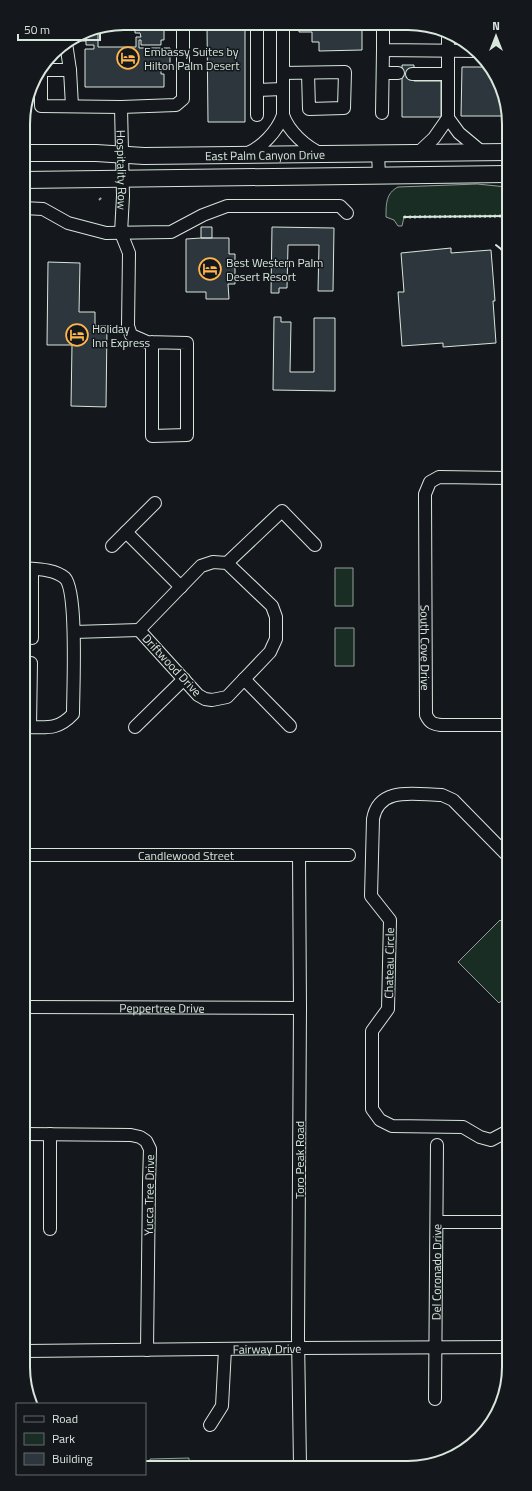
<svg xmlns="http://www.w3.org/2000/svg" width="532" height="1491" font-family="'Titillium Web',sans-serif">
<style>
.green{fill:#1a2d24;stroke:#939e99}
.building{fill:#2c363c;stroke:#d8e6dc}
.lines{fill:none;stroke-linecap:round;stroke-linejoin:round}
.minor-casing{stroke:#d8e6dc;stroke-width:14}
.major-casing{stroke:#d8e6dc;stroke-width:18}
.path{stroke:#9da8a2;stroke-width:2;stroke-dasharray:3 2;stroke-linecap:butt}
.minor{stroke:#14181c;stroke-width:12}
.major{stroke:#14181c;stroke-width:16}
.hedge{stroke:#8ac095;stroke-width:3;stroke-dasharray:2 3;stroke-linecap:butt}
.wall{stroke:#d8e6dc;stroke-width:2}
.labels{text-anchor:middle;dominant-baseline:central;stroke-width:3;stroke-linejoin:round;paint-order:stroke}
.poi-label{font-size:12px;fill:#d8e6dc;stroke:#14181c;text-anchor:start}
.street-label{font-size:12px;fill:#d8e6dc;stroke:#14181c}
.rim{fill:none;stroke:#d8e6dc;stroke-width:2}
</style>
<rect width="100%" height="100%" fill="#14181c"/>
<path class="green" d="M477,184l30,3v29l-103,1 -2,9h-4l-4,-6 -8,-3c0,-13 0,-24 12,-30z
M335,568h18v38h-18z
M335,628h19v38h-19z
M500,920l8,8v66l-9,9 -41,-41z
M189,1458v8h-39v-7z"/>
<path class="building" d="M141,23h23v17h-3v5h-20v-5h-2v8h31v19h-9v7h3v13h-79v-38h9v-4h-8v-4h-10v-4l10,-6 12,-3v19h38v-10h5l-1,-4h-5v-6h6z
M299,24l63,1v25l-43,1v-9h-7v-10h-13z
M207,27h38v95h-37z
M402,65h12v16h27v36h-39z
M462,67h25l20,37v12h-46z
M32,85v17l-5,1z
M201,227h11v11h-11z
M272,227l62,1 -1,63h-15l1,-46h-31l-1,43h-8v5h-8z
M201,238h28v16h6v30h-7l1,15h-23v-7h-20v-53z
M451,248v5l40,-3 4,51h-2l3,42 -53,4v-4l-41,3 -4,-54h6l-3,-39z
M48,262l32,1 -1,49h16v14h12l-1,81 -35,-1 1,-61h-25z
M274,317h7v5h10l-1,50h24v-54h21v73l-62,-1z"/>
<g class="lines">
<g class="minor-casing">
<g id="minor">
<path d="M257,24v91"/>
<path d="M383,25v25l92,1"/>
<path d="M66,43l4,27 2,36"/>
<path d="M70,70h-29v36l80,1 55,-2 7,-6v-76"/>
<path d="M283,73l62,-1 -1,36 -35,1 -1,-36"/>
<path d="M383,73h15"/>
<path d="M412,74h36"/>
<path d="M257,90l26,-1"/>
<path id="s1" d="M121,107l2,89 -2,37 8,20 -1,73 3,9 16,7 40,1v92l-35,1v-94"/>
<path d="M382,113l1,-63"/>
<path d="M283,115c6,17 23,32 39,39"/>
<path d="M448,118l11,15 24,20"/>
<path d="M378,153l1,23"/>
<path d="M418,153l16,-15 14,-20v-82"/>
<path d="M246,154c15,-6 31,-22 37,-39v-91"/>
<path d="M23,208l20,1 25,14 38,10 65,-1 32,-17 24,-9h113l7,7"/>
<path id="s2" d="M508,478l-69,-1 -9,5 -5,12 1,221c4,8 7,9 15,10h67"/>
<path d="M126,532l55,55"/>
<path d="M112,546l43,-43"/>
<path d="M213,562l14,1 45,43 4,11v22l-6,13 -43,45 -15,3 -7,-1 -7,-4 -59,-65 62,-64z"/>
<path d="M227,563l55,-52 33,34"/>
<path d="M24,568c12,1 31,1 41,10 13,14 8,113 8,136 -16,17 -27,13 -49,13"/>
<path d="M74,632l65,-2"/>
<path d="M32,638v-69"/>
<path d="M244,679l46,47"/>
<path d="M30,727l1,-64"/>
<path d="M135,727l49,-48"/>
<path id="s3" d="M24,855h325"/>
<path d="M299,855l1,153 -2,329 2,129"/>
<path d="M508,856l-55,-56 -11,-5c-26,0 -63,-10 -69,24l-2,77 19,24 -2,89 -16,22v78l8,11 12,6 71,1 17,10 11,3 17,-9"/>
<path id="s4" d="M24,1007l276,1"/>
<path d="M25,1134l106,1 9,2 6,4 4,8 -1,33 -2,168"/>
<path d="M50,1134v95"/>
<path d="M437,1222h72"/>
<path id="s5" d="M25,1351l273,-3 211,-1"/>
<path id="s6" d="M435,1399l2,-254"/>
<path d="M210,1425l12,-19 3,-57"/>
</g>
</g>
<g class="major-casing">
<g id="major">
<path id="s7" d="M23,153h73l48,3 363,-4"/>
<path d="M23,180l484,-6"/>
</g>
</g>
<path class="path" d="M99,200l3,-3"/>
<use href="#minor" class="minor"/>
<use href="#major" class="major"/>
<path class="hedge" d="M404,217l103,-1"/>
<path class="wall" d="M404,217l103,-1
M496,245l5,4 6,10"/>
</g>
<defs>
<g id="hotel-ring" transform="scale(1.15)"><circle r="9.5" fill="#14181c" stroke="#ffb74d" stroke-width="1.5"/><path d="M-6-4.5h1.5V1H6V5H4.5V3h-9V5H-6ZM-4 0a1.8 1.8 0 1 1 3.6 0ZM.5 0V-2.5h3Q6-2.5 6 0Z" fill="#ffb74d"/></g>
</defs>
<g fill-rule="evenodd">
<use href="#hotel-ring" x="128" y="58"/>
<use href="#hotel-ring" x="210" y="269"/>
<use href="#hotel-ring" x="77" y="335"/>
</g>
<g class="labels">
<g class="poi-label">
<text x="144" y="51">Embassy Suites by<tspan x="144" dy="14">Hilton Palm Desert</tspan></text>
<text x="226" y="262">Best Western Palm<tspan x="226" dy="14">Desert Resort</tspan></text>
<text x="92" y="328">Holiday<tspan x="92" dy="14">Inn Express</tspan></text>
</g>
<g class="street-label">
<text stroke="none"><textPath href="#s7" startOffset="242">East Palm Canyon Drive</textPath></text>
<text stroke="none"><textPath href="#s1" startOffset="63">Hospitality Row</textPath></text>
<text stroke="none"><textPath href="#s2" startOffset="246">South Cove Drive</textPath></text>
<text transform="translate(172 665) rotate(47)">Driftwood Drive</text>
<text stroke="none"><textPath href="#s3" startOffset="162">Candlewood Street</textPath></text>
<text transform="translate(389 963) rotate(-89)">Chateau Circle</text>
<text stroke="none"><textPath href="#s4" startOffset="138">Peppertree Drive</textPath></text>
<text transform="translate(299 1160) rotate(-90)">Toro Peak Road</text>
<text transform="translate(149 1195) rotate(-89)">Yucca Tree Drive</text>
<text stroke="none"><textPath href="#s6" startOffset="127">Del Coronado Drive</textPath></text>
<text stroke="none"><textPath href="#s5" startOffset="242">Fairway Drive</textPath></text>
</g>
</g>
<path d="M0 0H532V1491H0ZM124 30H408A94 94 0 0 1 502 124V1367A94 94 0 0 1 408 1461H124A94 94 0 0 1 30 1367V124A94 94 0 0 1 124 30Z" fill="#14181c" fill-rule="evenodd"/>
<path class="rim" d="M124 30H408A94 94 0 0 1 502 124V1367A94 94 0 0 1 408 1461H124A94 94 0 0 1 30 1367V124A94 94 0 0 1 124 30Z"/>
<rect x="16" y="1403" width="130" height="72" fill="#14181c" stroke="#626a69"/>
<rect x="24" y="1416" width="20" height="6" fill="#14181c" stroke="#626a69"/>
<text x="52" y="1423" font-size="12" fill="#d8e6dc">Road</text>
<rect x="24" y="1433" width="20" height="12" fill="#1a2d24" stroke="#626a69"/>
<text x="52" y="1443" font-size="12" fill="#d8e6dc">Park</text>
<rect x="24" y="1453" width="20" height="12" fill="#2c363c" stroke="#626a69"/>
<text x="52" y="1463" font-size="12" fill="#d8e6dc">Building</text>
<g transform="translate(496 36)" stroke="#14181c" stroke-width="3" paint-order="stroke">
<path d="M0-3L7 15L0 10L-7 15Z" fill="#d8e6dc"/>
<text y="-6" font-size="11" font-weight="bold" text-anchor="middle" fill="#d8e6dc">N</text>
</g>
<path d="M18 34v6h82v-6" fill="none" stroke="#d8e6dc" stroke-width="2"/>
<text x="24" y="34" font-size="12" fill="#d8e6dc" stroke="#14181c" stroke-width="3" paint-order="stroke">50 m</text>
</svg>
